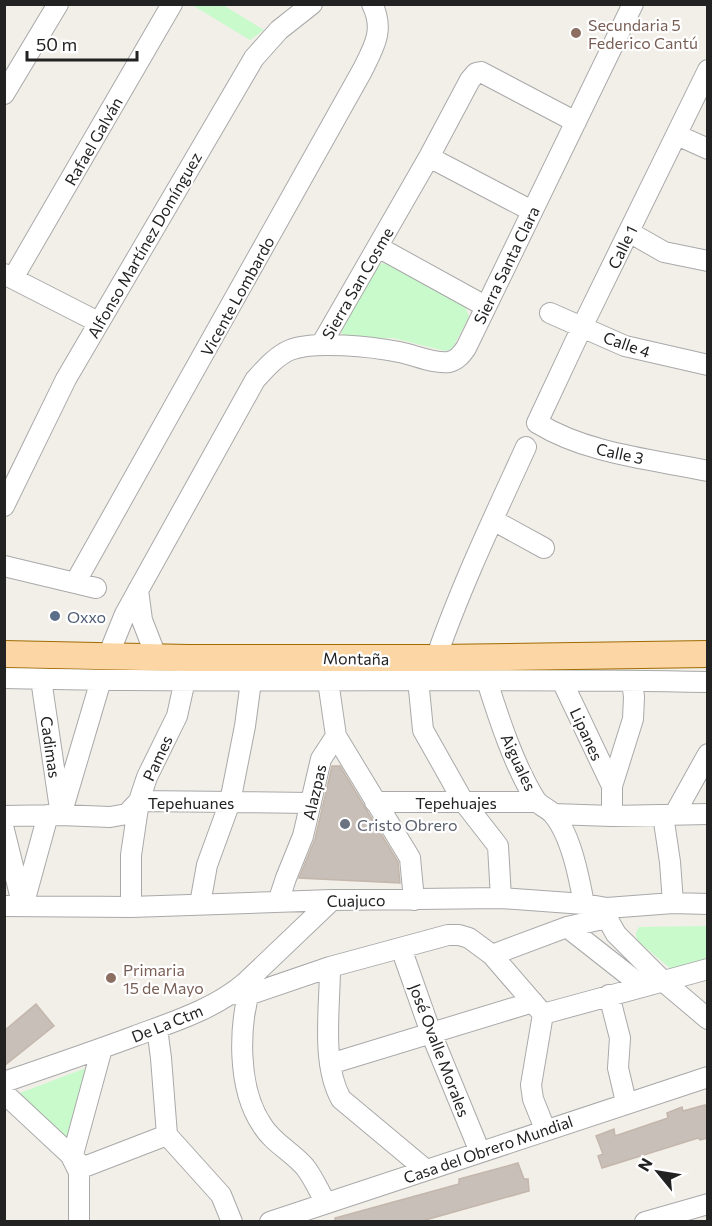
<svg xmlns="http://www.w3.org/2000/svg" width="712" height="1226" font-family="Commissioner,sans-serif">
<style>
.park{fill:#c8facc}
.building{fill:#c7bfb8;stroke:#c4b6ab;stroke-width:1.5}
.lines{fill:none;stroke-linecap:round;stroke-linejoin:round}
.minor-casing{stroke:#a9a9a9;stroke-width:22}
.major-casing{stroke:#a06b00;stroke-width:28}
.minor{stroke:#fff;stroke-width:20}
.major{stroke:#fcd6a4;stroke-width:26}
.education-dot{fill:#8d6e63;stroke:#fff;stroke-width:2}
.service-dot{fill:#5c6f8a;stroke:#fff;stroke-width:2}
.worship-dot{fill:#6b7280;stroke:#fff;stroke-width:2}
.labels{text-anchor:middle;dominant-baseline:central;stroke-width:4.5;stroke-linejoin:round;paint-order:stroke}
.education-label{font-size:16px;fill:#785e54;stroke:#fff;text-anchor:start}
.street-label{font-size:16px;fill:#222;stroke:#fff}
.service-label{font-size:16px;fill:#4e5e75;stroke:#fff;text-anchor:start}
.worship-label{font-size:16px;fill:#5b616d;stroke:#fff;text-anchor:start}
</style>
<rect width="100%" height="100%" fill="#f2efe9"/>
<path class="park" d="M192,5h31l41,25 -14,10z
M386,263l79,43 4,11 -17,32 -7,2 -52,-13h-50l-2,-9 37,-65z
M707,926v39l-30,9 -38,-32c-4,-6 -4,-9 0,-15z
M91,1066l-16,75 -10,-1 -45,-47z"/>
<path class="building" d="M332,766h8l58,96 2,21 -101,-5 16,-39z
M36,1004l18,22 -50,40v-35z
M705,1105l3,6v27l-8,2 -2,-2 -96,30 -4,-12 5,-2 -7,-18 18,-7 1,7 53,-18 -1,-5 15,-6 1,4z
M518,1163l6,16h4l1,12 -107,30h-87v-3l124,-34v-5z"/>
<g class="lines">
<g class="minor-casing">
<path id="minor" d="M708,70l-126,257 -45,96c51,31 113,36 171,48
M4,94l54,-90
M677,135l31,14
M429,157l103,54
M629,232l35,20 44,9
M378,247l107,59
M4,274l94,48
M13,278l159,-274
M550,313l75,33 83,19
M321,345l108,-188 41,-77 6,-7 5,-1 95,50
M4,506l62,-127 188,-321 25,-28 33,-26
M493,520l51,28
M4,566l92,22
M75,583l287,-512c12,-24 23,-41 10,-67
M138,590l4,30 14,36
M108,656l17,-42 130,-234c10,-11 21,-24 35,-30 24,-10 84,-3 109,2 16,3 34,12 50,10 8,-2 12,-7 17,-14l167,-344
M436,658c25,-72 58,-141 90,-211
M4,678c235,6 469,-1 704,4
M41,679l19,130
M418,679l5,51 40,71 35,45 3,52
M487,681c12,38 27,84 48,118 4,7 13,9 18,15 18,21 26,63 31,90
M562,681l50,105
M336,736l74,122 4,42
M375,802h162
M553,814l59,2 96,-2
M61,815l40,-135
M663,815l7,47 3,41
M674,815l34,-61
M4,816l57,-1 49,2 17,-3 12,-13 172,2
M612,816v-30l21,-67 1,-22 -2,-16
M4,830l18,73
M278,902l8,-24 17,-42 18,-77 15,-23 -8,-55
M200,904l7,-39 23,-63 15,-76 6,-45
M4,906l127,1 201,-7 169,-2 83,6 23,4 66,-5 35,1
M23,906l25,-91
M131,907v-52l8,-54 8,-24 30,-61 10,-45
M607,908v10l9,16 47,47 45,38
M567,927l75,59
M401,948l30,85 49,119
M492,955l75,-28 40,-9
M330,967c0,41 -9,96 11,132l85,71
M252,982c-14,42 -15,106 10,143 10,17 30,27 43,42 8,10 14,24 21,36
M232,994l16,1 82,-28 118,-32h11l10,3 23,17 51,59 -12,71 2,14 12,30
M609,995l11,43 -2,30 8,34
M543,1014l165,-45
M157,1028l4,30 6,77 54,60 11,27
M330,1064l203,-62
M4,1082c44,-15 88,-30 131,-46 38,-14 80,-27 111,-54l86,-82
M4,1093l75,70
M79,1172l5,-5 83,-32
M79,1222v-50l-7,-14 30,-110
M270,1222l438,-145
M645,1222l63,-18"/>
</g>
<g class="major-casing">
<path id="major" d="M4,654l185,4h247l272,-4"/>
</g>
<use href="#minor" class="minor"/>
<use href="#major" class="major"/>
</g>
<g class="education-dot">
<circle cx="576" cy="33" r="6"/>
<circle cx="111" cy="978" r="6"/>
</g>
<circle class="service-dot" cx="55" cy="616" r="6"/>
<circle class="worship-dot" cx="345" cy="824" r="6"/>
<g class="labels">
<g class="education-label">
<text x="588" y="24">Secundaria 5<tspan x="588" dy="18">Federico Cantú</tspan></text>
<text x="123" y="969">Primaria<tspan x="123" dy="18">15 de Mayo</tspan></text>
</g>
<g class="street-label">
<text transform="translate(93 141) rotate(-60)">Rafael Galván</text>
<text transform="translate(144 245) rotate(-60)">Alfonso Martínez Domínguez</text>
<text transform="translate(622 247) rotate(-64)">Calle 1</text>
<text transform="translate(506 265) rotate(-64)">Sierra Santa Clara</text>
<text transform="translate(357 283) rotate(-60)">Sierra San Cosme</text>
<text transform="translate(237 296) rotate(-61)">Vicente Lombardo</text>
<text transform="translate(627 344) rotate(19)">Calle 4</text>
<text transform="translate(620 453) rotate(12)">Calle 3</text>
<text transform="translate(356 658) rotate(1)">Montaña</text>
<text transform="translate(587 734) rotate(65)">Lipanes</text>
<text transform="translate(51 747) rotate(82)">Cadimas</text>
<text transform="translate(157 758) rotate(-65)">Pames</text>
<text transform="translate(519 762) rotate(65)">Aiguales</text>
<text transform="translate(314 792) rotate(-77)">Alazpas</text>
<text x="191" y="802">Tepehuanes</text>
<text x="456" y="802">Tepehuajes</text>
<text transform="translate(356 900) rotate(-1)">Cuajuco</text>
<text transform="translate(167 1023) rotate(-22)">De La Ctm</text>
<text transform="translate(440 1050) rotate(69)">José Ovalle Morales</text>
<text transform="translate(488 1149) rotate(-19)">Casa del Obrero Mundial</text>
</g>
<g class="service-label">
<text x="67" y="616">Oxxo</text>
</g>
<g class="worship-label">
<text x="357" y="824">Cristo Obrero</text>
</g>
</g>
<rect width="712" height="1226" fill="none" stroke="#222222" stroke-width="12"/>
<g transform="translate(658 1172) rotate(300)" stroke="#ffffff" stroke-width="4.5" paint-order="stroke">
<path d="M0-4.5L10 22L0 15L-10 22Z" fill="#222222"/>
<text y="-9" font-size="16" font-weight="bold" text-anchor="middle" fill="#222222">N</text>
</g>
<path d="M27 51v9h110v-9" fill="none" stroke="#222222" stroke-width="3"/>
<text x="36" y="51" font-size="18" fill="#222222" stroke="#ffffff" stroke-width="4.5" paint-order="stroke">50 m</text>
</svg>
